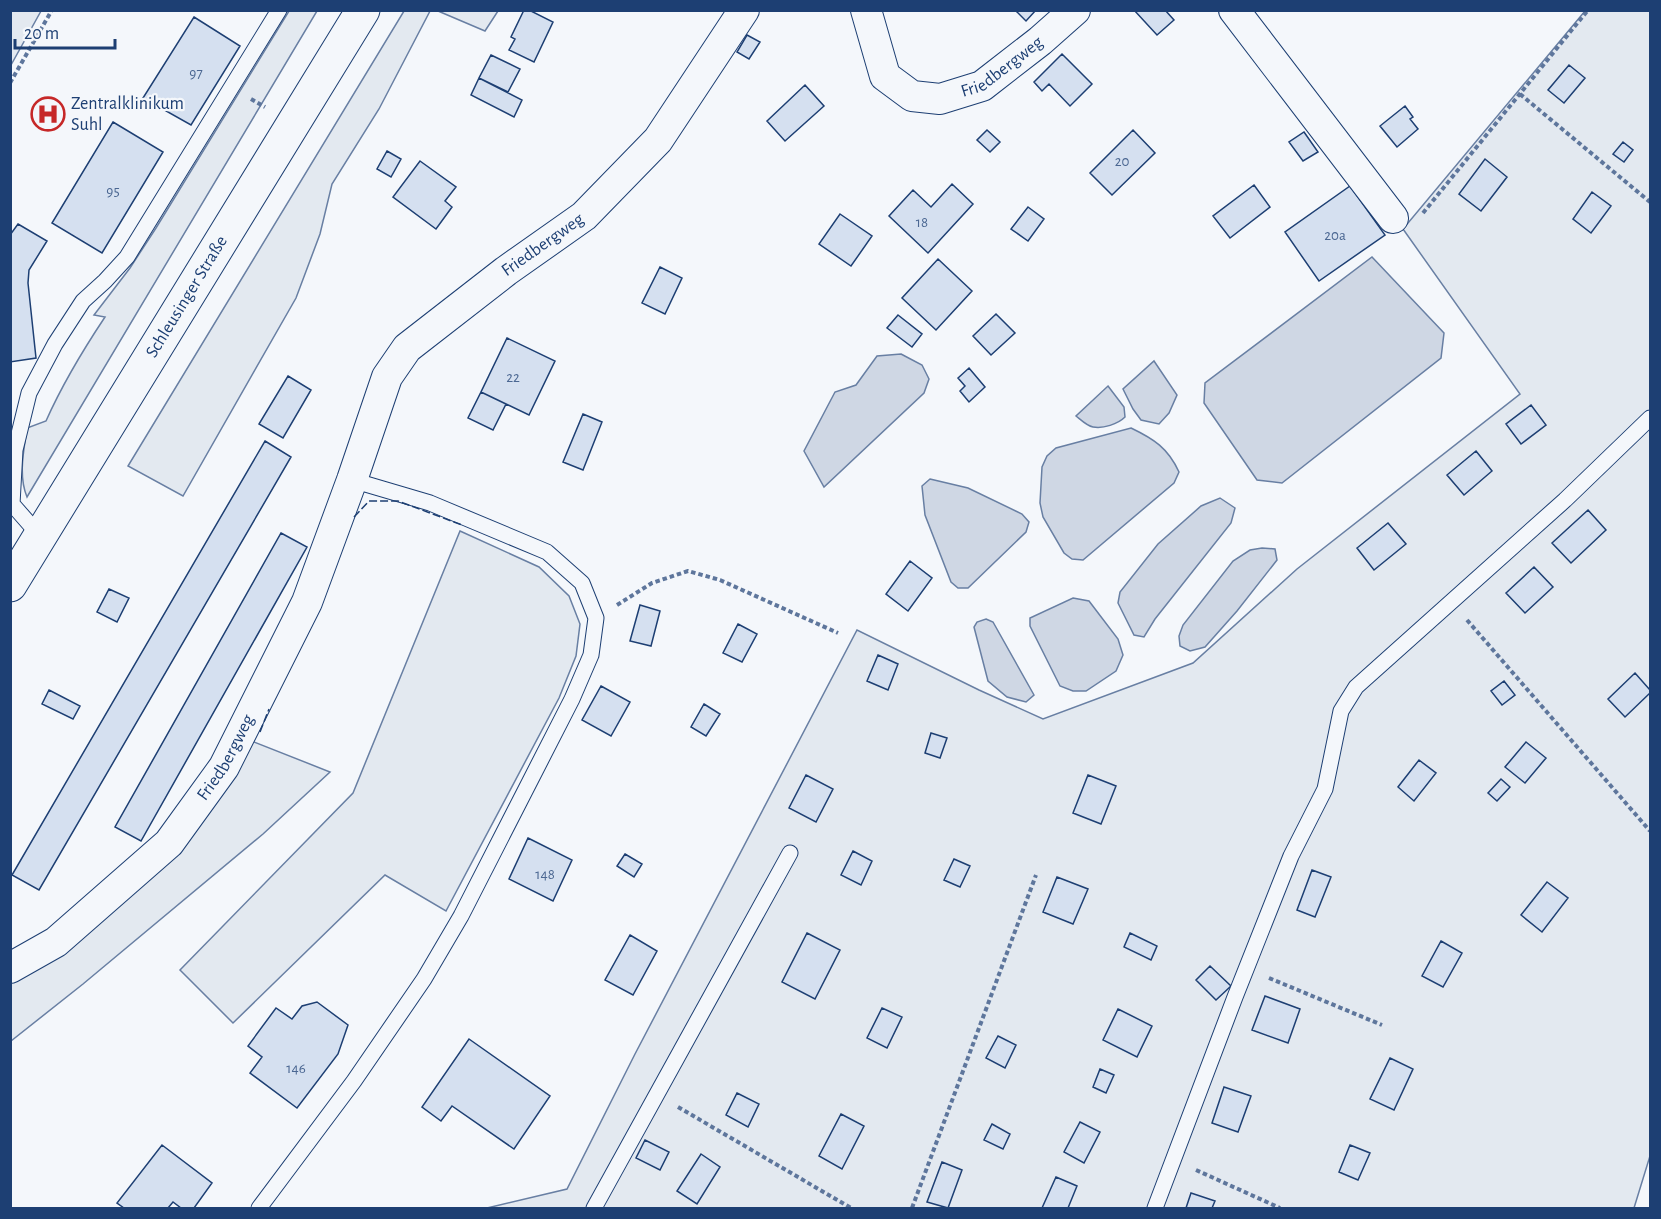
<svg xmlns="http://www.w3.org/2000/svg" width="1661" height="1219" font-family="'Alegreya Sans',sans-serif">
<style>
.green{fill:#e3e9f0;stroke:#687fa3;stroke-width:1.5}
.water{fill:#cfd7e4;stroke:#687fa3;stroke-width:1.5}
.building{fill:#d5e0f0;stroke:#1d3f73;stroke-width:1.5}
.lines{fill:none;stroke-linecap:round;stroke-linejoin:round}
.service-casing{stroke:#1d3f73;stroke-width:17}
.minor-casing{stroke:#1d3f73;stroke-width:32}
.secondary-casing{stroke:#1d3f73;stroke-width:35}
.path{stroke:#5e769c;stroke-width:4;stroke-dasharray:4.5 3;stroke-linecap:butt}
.service{stroke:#f4f7fb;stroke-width:15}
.minor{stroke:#f4f7fb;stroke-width:30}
.secondary{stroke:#f4f7fb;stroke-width:33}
.fence{stroke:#1d3f73;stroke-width:1.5;stroke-dasharray:8 3;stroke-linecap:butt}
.labels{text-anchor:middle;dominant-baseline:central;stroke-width:4.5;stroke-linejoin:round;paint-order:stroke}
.number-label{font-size:15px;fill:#4b6792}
.street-label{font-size:18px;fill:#1d3f73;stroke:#f4f7fb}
.poi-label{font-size:18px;fill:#1d3f73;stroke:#f4f7fb;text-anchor:start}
</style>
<rect width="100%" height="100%" fill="#f4f7fb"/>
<path class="green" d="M11,10l30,1 -30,54 -1,-54z
M289,11h28l-290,486c-9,-22 -3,-47 0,-69l19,-7c16,-36 37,-71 59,-104l-11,-2 36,-47 26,-40z
M404,11h26l-51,98 -47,75 -12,50 -24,64 -113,198 -55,-30z
M438,11l60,-1v1l-13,20z
M1585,11h65v1145l-16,52h-1147l80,-19 68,-135 222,-424 122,60 64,29 150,-56 104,-94 223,-175 -117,-165z
M460,531l79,36 30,29 11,28 -4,32 -17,42 -113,213 -61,-36 -152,148 -53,-53 173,-177z
M239,736l91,36 -67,62 -180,150 -72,57v-73l158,-125z"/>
<path class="water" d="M1372,257l72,76 -3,25 -159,125 -25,-3 -53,-77 1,-20z
M901,354l21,11 7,14 -5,14 -100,94 -20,-36 31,-59 21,-7 21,-29z
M1154,361l23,34 -8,18 -10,11 -18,-4 -8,-11 -10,-20z
M1108,386l16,21 1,10c-7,7 -22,12 -32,10 -6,-1 -12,-7 -17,-11z
M1131,428c23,11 37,20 48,44l-5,11 -91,77 -11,-1 -8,-6 -21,-36 -3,-14 2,-36 5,-11 9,-8z
M930,479l38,9 54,26 7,8 -3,10 -58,56h-10l-7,-6 -26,-67 -3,-29z
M1220,498l15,10 -4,15 -76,96 -11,18 -10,-2 -16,-32 2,-11 38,-48 43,-38z
M1262,548l13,1 2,11 -40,51 -32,36 -15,4 -10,-5 -1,-10 4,-11 50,-64 17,-11z
M1073,598l16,3 29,38 5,16 -7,16 -30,20h-13l-13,-5 -30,-60v-8z
M986,619l7,3 41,73 -8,7 -19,-5 -19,-16 -14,-54 3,-5z"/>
<path class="building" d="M524,10h5l24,12 -19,40 -25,-12 6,-11 -4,-2z
M1015,10h21l-10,11z
M1134,10h31l9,10 -17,15z
M194,17l46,29 -49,79 -48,-27z
M747,35l13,7 -11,17 -12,-7z
M1062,54l30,30 -22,22 -21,-22 -7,7 -8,-9z
M491,55l29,14 -12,23 -29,-14z
M1569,65l16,13 -21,25 -16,-13z
M479,78l43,22 -8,17 -43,-22z
M805,85l19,21 -39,35 -18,-20z
M1405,106l8,11 -3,2 8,10 -21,18 -17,-21z
M113,122l50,30 -61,101 -50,-30z
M987,130l13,12 -10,10 -13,-12z
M1133,130l22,23 -43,42 -22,-22z
M1304,132l14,20 -15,9 -14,-19z
M1623,142l10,8 -9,12 -11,-8z
M387,151l14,8 -10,18 -14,-8z
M1485,159l22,18 -26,34 -22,-17z
M420,161l36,26 -11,14 7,6 -16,22 -43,-32z
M952,184l21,20 -45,49 -39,-37 24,-26 18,17z
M1254,185l16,22 -40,31 -17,-22z
M1350,186l35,49 -66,46 -34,-49z
M1592,192l19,14 -20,27 -18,-14z
M1028,207l16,12 -16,22 -17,-12z
M840,214l32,22 -21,30 -32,-22z
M18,224l29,17 -18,29 -1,13 8,75 -26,4v-127z
M938,259l34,32 -36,39 -34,-32z
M660,267l22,11 -17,36 -23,-11z
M996,314l19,19 -24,22 -18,-19z
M898,315l24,19 -10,13 -25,-19z
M507,338l48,23 -26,54 -48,-23z
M969,368l16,19 -16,15 -9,-11 5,-5 -7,-8z
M288,376l23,14 -28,48 -24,-14z
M481,392l25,12 -13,26 -25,-12z
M1531,405l15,20 -25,19 -15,-20z
M583,414l19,8 -19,48 -20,-8z
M265,441l26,16 -252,433 -27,-15z
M1476,451l16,20 -28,24 -17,-20z
M1588,510l18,20 -35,33 -19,-20z
M1388,523l18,21 -32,26 -17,-22z
M281,533l26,14 -166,294 -26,-14z
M910,561l22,17 -24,33 -22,-17z
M1534,567l19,20 -28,26 -19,-20z
M109,589l20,9 -12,24 -20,-10z
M640,605l20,6 -9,35 -21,-5z
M738,624l19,10 -15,28 -19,-9z
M878,655l20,9 -10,26 -21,-9z
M1635,673l15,17v3l-25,24 -17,-18z
M1504,681l11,14 -13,10 -11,-14z
M601,686l29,16 -19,34 -29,-16z
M49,690l31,16 -7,13 -31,-15z
M704,704l16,10 -14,22 -15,-9z
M931,733l16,5 -7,20 -15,-5z
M1526,742l20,16 -21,25 -20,-16z
M1419,760l17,13 -22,28 -16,-14z
M806,775l27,14 -17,33 -27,-14z
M1088,775l28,11 -15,38 -28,-11z
M1501,779l9,8 -13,14 -9,-8z
M528,838l44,22 -19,41 -44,-22z
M853,851l19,10 -11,24 -20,-10z
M625,854l17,10 -8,13 -17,-11z
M954,859l16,7 -10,21 -16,-7z
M1312,870l19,7 -16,40 -18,-7z
M1057,877l31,12 -15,35 -30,-12z
M1547,882l21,16 -26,34 -21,-17z
M807,933l33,17 -25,49 -33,-17z
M1130,933l27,13 -6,14 -27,-13z
M630,935l27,16 -24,44 -28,-15z
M1441,941l21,12 -19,34 -21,-11z
M1210,966l21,20 -15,14 -20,-20z
M1265,996l35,13 -12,34 -36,-13z
M317,1002l31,23 -10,29 -41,54 -47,-35 12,-16 -14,-11 28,-38 16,11 10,-13z
M882,1008l20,9 -15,31 -20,-10z
M1118,1009l34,17 -15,31 -34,-17z
M998,1036l18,9 -11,23 -19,-10z
M469,1039l81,57 -36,53 -62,-43 -11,15 -19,-14z
M1390,1058l23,11 -19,41 -24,-11z
M1100,1069l14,6 -8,18 -13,-6z
M1224,1087l27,9 -13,36 -26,-9z
M737,1093l22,11 -11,23 -22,-12z
M841,1114l23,12 -22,43 -23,-13z
M1080,1122l20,10 -16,31 -20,-11z
M992,1124l18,10 -7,15 -19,-9z
M645,1140l24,12 -9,18 -24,-12z
M162,1145l50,38 -18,25h-13l-8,-6 -5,6h-44l-7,-5z
M1350,1145l20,8 -12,27 -19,-8z
M701,1154l19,13 -23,37 -20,-13z
M942,1162l20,8 -14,38 -21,-6z
M1056,1177l21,9 -9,22h-26z
M1191,1193l24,8 -3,7h-26z"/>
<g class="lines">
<g class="service-casing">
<path id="service" d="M40,536l-28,-32 3,-54 14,-57 26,-49 28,-43 22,-20 22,-24 152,-247
M259,1208l95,-127 70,-102 37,-63 111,-217 19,-44 5,-37 -14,-35 -35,-31 -117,-49 -78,-23
M594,1208l196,-355
M1155,1208l80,-211 56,-141 34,-67 16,-78 15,-24 209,-187 85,-82"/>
</g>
<g class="minor-casing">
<g id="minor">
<path id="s1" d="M866,10l19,66 27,20 28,3 42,-13 58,-45 35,-31"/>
<path d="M1234,10l159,208"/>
<path id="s2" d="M10,968l46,-26 113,-99 55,-76 83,-165 45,-122 35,-103 20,-29 99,-77 78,-55 74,-76 86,-130"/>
</g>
</g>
<g class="secondary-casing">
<g id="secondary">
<path id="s3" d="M10,585l353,-575"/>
</g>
</g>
<path class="path" d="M10,83l42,-73
M1520,94l130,108
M251,99l14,8
M1423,213l165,-203
M617,605l35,-22 36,-12 32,9 118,53
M1467,620l183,211
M1269,978l113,47
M678,1107l173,101
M1196,1170l84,38
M912,1208l124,-333"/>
<use href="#service" class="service"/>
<use href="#minor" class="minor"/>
<use href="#secondary" class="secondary"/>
<path class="fence" d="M354,517l15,-16h29l64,24
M260,732l9,-23"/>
</g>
<defs>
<g id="hospital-ring" transform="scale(1.725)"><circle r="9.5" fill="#f4f7fb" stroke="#c62828" stroke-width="1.5"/><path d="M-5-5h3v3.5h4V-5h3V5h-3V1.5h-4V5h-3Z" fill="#c62828"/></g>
</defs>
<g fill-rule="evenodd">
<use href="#hospital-ring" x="48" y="114"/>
</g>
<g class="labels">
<g class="number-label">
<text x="196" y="73">97</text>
<text x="1122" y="161">20</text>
<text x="113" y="191">95</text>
<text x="922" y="222">18</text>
<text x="1335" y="235">20a</text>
<text x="513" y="377">22</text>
<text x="545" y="874">148</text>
<text x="296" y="1068">146</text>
</g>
<g class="street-label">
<text stroke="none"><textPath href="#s1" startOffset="201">Friedbergweg</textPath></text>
<text stroke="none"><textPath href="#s2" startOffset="926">Friedbergweg</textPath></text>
<text stroke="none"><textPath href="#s3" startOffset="338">Schleusinger Straße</textPath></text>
<text stroke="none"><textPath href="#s2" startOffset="306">Friedbergweg</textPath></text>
</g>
<g class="poi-label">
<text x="71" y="104">Zentralklinikum<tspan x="71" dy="21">Suhl</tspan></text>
</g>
</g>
<rect width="1661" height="1219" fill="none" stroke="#1d3f73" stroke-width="24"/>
<path d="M15 39v9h100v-9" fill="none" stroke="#1d3f73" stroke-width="3"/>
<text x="24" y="39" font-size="18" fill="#1d3f73" stroke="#f4f7fb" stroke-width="4.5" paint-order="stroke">20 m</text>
</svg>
